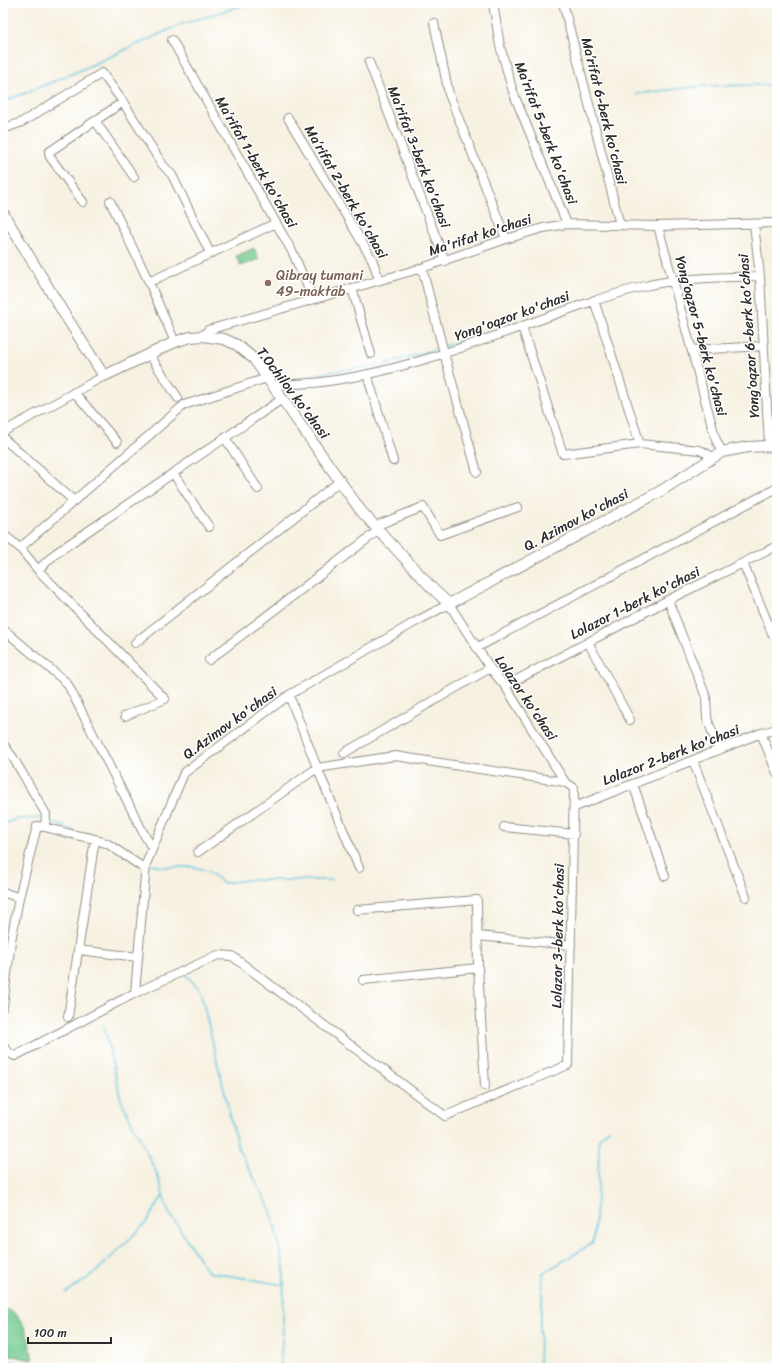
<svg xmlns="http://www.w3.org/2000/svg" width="780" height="1371" font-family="Sriracha,sans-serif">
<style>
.green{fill:#74cb91;stroke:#507b5e}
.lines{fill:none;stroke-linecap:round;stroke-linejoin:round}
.stream{stroke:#61c5df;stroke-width:1.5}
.minor-casing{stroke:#918e86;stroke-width:10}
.major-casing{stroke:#918e86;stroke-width:12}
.minor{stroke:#fff;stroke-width:8}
.major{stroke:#fff;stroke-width:10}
.education-dot{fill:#8d6e63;stroke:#fff;stroke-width:1.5}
.labels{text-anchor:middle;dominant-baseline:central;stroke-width:3;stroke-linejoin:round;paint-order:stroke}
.street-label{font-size:14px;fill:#2b2b2b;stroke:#fff}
.education-label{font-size:14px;fill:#785e54;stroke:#fff;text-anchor:start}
</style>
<rect width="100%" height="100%" fill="#fff"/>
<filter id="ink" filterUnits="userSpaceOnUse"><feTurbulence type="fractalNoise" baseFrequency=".025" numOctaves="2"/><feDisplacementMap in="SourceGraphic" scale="8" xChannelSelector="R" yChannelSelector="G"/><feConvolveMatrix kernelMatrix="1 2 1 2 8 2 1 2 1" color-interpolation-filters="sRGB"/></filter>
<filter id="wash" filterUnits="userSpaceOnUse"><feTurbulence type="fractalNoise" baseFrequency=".012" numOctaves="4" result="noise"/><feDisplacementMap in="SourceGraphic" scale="16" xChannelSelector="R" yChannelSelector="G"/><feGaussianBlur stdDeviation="0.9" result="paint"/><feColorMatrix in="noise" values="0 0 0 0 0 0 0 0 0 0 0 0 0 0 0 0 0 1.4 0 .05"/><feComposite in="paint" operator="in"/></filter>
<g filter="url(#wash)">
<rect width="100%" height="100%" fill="#f7f1e1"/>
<path class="green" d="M254,248l5,11 -18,7 -5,-10z
M3,1308c24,7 25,31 30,52l-30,-6z"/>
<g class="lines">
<path class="stream" d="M636,94l65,-8 70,-1 6,-3
M3,102l71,-29 108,-49 69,-21
M444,346l52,-15
M308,375l77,-11 54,-16
M51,821l24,10
M3,824l14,-5 23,-1
M122,849l21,12
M151,864l12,3h31l14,4 15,12 25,-3h84
M185,974l15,16 38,158 33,62 13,57 -1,62 -3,39
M104,1026l17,74 36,74 11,37 40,61 76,13
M66,1293l30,-21 50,-49 17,-27
M3,1359l30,9
M539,1368l1,-41 2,-25 1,-29 50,-30 5,-56 1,-49 10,-9"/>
</g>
</g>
<g filter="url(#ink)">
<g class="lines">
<g class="minor-casing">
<path id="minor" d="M493,3l7,43 13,46 54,132
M563,3l57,222
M434,23l15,71 57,145
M172,40l104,183 17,30 20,46
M369,62l76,199
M288,118l84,141 7,20
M96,122l38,55
M3,129l19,-7 80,-49 21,29 39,62 10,11 38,78
M110,201l39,81 26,60
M83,202l-33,-45 -1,-5 74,-50
M754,224l6,52 9,170
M658,226l58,214 6,12
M422,268l22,85 33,119
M149,282l127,-59
M352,288l19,66
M594,300l46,144
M522,327l41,127 77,-10 60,6 13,7
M203,336l5,-6 214,-62 84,-29 37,-11 24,-4 91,2 119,-3
M692,350l72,-4
M149,354l29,44
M367,374l26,87
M273,385c16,-1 32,-1 48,-3 42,-5 84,-16 124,-29 67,-21 132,-50 200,-67 37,-9 77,-8 115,-10
M74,392l43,50
M3,432l101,-56
M3,438l71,63
M225,438l33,51
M173,473l36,54
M375,526l48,-19 17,28 78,-28
M3,534l17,14 18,22 18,-17 226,-154
M20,548l164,-143 83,-27
M743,563l29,70
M38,570l127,129 -40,17
M668,600l38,97 1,21 12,32
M3,629l64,54 78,153 7,12
M588,642l42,78
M135,643l205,-162
M478,647l299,-159
M209,660l170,-130
M505,686l163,-86 109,-54
M289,695l27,70 43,103
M761,733l16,40
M3,744l11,15 32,55 -1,13
M344,753l146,-85
M693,761l53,136
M633,784l32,92
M575,807l186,-74 16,-4
M504,827l70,7
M198,852l119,-84 78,-12 170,26
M3,892l16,6
M357,910l120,-10 1,68 7,118
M478,936l93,9
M78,950l60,7
M363,980l115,-12
M3,1007l8,-66 8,-43 18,-72 8,1 30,8 16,3 17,6 37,25
M68,1017l27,-178
M3,1045l6,8 6,3 120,-63 83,-38 14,1 213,160 123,-51 6,-277 -9,-6 -60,-96 -15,-18 -41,-64 -32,17 -128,74 -105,78 -38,91 -11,129"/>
</g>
<g class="major-casing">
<path id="major" d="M3,213l60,99 41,64 71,-34 15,-5 13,-1 21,3 13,6 17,14 107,152 70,76 18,17 210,-112 63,-40 26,-5 21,-1 8,1"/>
</g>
<use href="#minor" class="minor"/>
<use href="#major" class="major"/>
</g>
</g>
<circle class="education-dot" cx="268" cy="283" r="4"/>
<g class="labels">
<g class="street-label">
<text transform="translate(604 111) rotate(76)">Ma’rifat 6-berk ko'chasi</text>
<text transform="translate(546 133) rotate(69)">Ma’rifat 5-berk ko'chasi</text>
<text transform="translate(419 157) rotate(69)">Ma’rifat 3-berk ko'chasi</text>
<text transform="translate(256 162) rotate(60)">Ma’rifat 1-berk ko'chasi</text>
<text transform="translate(346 192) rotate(60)">Ma’rifat 2-berk ko'chasi</text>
<text transform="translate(480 235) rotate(-18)">Ma'rifat ko'chasi</text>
<text transform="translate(512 316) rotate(-20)">Yong'oqzor ko'chasi</text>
<text transform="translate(701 336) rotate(75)">Yong‘oqzor 5-berk ko'chasi</text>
<text transform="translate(749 336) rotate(-94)">Yong‘oqzor 6-berk ko'chasi</text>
<text transform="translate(293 393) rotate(53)">T.Ochilov ko'chasi</text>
<text transform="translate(576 520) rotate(-28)">Q. Azimov ko'chasi</text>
<text transform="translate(635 603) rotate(-27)">Lolazor 1-berk ko'chasi</text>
<text transform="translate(526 698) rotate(56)">Lolazor ko'chasi</text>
<text transform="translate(230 723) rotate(-36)">Q.Azimov ko'chasi</text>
<text transform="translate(671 755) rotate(-21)">Lolazor 2-berk ko'chasi</text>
<text transform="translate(558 936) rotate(-89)">Lolazor 3-berk ko'chasi</text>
</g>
<g class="education-label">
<text x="276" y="275">Qibray tumani<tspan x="276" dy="16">49-maktab</tspan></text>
</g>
</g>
<rect width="780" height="1371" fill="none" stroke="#fff" stroke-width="16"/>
<path d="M28 1337v6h83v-6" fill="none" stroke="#2b2b2b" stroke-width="2"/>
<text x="34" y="1337" font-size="12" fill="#2b2b2b" stroke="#ffffff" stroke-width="3" paint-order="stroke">100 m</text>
</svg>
